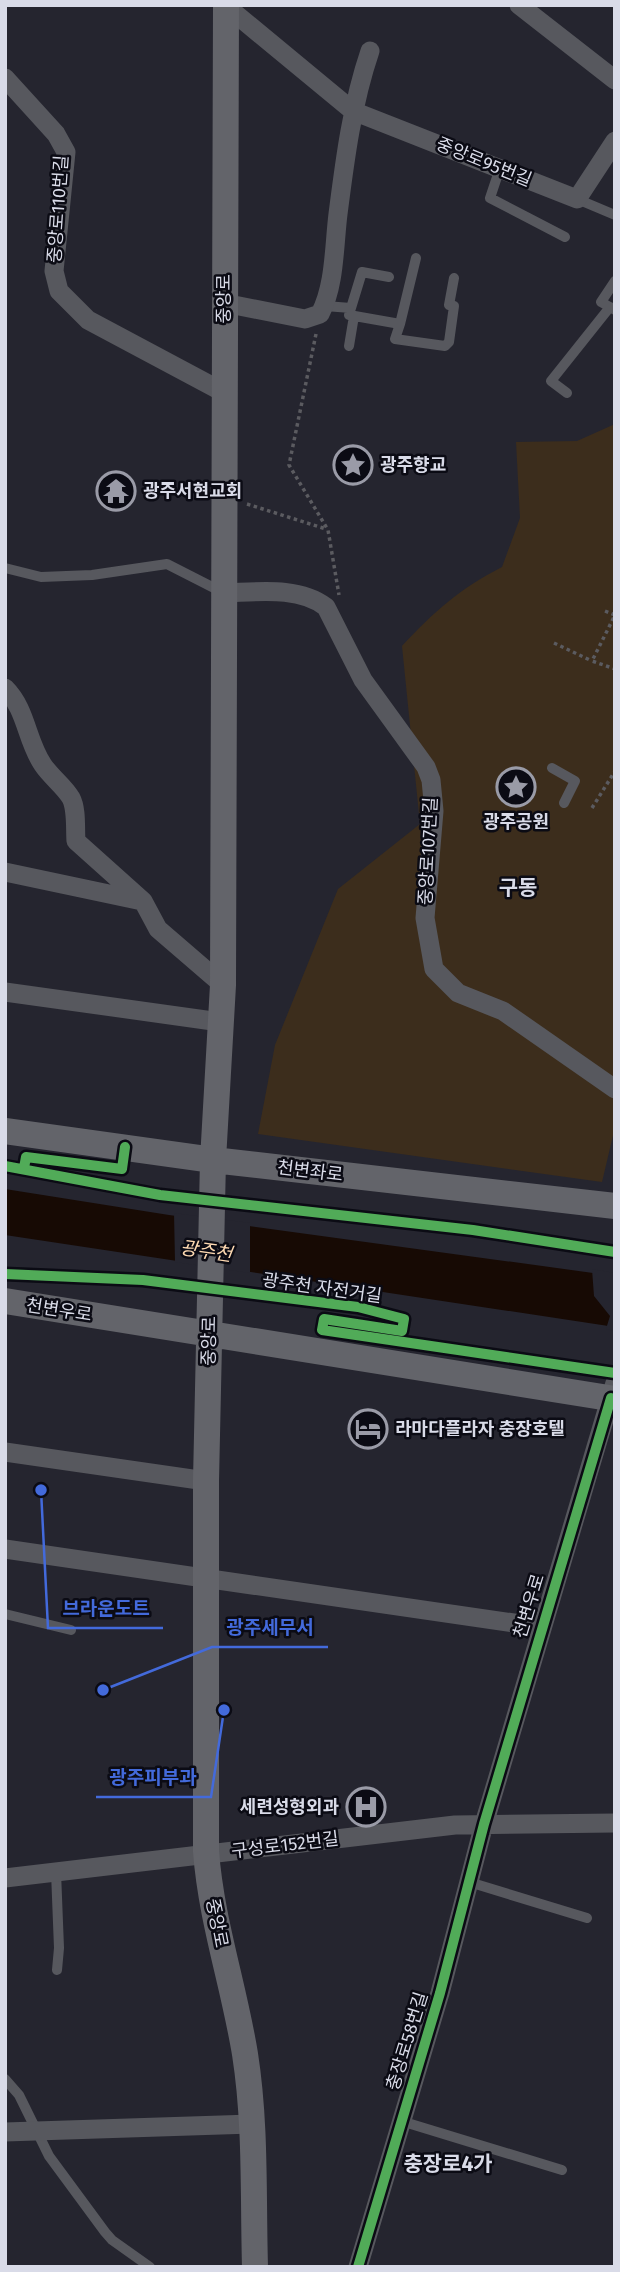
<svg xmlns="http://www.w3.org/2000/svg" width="620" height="2272" font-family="'Fira Sans','Noto Sans KR',sans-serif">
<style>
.green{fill:#3c2d1c}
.water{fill:#170a04}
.pier{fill:#25252f}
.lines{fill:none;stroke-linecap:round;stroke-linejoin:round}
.path{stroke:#5b5b60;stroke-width:3.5;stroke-dasharray:3.5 3.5;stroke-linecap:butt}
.lane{stroke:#57585e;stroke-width:10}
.street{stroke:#57585e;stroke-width:19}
.secondary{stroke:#63646a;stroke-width:26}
.cycleway-casing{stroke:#0b0b14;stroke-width:15}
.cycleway{stroke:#51ab58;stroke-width:10}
.labels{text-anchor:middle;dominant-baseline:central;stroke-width:5;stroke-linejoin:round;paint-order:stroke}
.street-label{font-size:18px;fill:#d9dbe8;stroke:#0b0b14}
.poi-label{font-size:18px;font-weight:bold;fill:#d9dbe8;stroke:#0b0b14;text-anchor:start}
.water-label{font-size:19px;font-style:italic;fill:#fdd9b2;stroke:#0b0b14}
.quarter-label{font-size:21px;font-weight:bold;fill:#d9dbe8;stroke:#0b0b14}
.leader{fill:none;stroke:#436adb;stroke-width:2.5}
.callout-dot{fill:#436adb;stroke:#0b0b14;stroke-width:2.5}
.callout-label{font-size:19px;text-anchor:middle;font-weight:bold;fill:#436adb;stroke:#0b0b14;stroke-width:5;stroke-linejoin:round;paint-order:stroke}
</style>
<rect width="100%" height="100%" fill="#25252f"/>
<path class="green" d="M615,424v703l-13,55 -344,-48 17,-89 63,-156 82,-65 -18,-178c33,-35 57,-57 100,-79l18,-49 -4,-76 61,-1z"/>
<path class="water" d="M5,1189l164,26 446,61v51l-610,-92z"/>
<path class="pier" d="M174,1213l76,10v50l-75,-11z
M592,1269l23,4v58l-9,-2 4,-13 -16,-20z"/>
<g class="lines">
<path class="path" d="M316,334l-27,131 39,65 11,65
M247,504l79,25
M605,611l10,4 -23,46 23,8
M554,643l38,18
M592,808l23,-37"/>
<path class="lane" d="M500,168l-10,30 75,39
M577,199l38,16
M615,281l-14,21 14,8
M325,306l26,2 -2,7 51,9 16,-66
M351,308l11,-36 27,5
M400,324l-5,15 50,7 4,-4 5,-36 -5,-1 5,-27
M349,346l5,-30
M567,393l-16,-12 59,-74
M5,568l36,9 51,-2 75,-11 53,27
M552,768l23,13 -11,22
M5,1614l66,16
M56,1872l3,76 -2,22
M469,1882l118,36
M5,2079l14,16 30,61 56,76 7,8 38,27
M401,2121l161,49"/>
<path class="street" d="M519,5l96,75
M226,6l127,105 224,88 38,-58
M5,78l51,56 10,18 -12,119 5,20 29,29 135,72
M224,303l81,16 15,-5c15,-28 14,-68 18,-100 7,-55 14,-110 32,-163
M225,593c32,-1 74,-7 101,14l37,73 63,87 5,13 3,31 -9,107 9,51 24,24 45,18 112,78
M5,688c22,22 21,52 38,77 8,12 21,21 28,33 6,11 4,31 5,43l67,60 15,28 65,56
M5,872l137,29
M5,992l215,30
M5,1452l201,29
M5,1549l536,78
M5,1878l450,-53 160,-2
M5,2132l247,-8
M358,2267l82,-274 44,-169 131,-441"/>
<path class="secondary" d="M226,5l-3,980 -10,175 -7,321v370c5,69 28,135 39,203 11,70 8,142 10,213
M5,1131l208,29 402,46
M5,1301l610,98"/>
<g class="cycleway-casing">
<path id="cycleway" d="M5,1166l155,29 313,35 142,22
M24,1168l2,-11 96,12 3,-22
M5,1274l138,6 215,27 46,12 -2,12 -78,-12 -2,11 293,43
M358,2267l82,-274 44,-169 127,-426"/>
</g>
<use href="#cycleway" class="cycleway"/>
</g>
<defs>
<g id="sight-ring" transform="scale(2.0125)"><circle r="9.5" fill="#0b0b14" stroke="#9a9ba7" stroke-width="1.5"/><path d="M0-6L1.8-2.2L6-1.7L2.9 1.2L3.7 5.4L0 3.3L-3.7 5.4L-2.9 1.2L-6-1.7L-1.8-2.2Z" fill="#9a9ba7"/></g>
<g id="temple-ring" transform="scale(2.0125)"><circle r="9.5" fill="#0b0b14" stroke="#9a9ba7" stroke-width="1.5"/><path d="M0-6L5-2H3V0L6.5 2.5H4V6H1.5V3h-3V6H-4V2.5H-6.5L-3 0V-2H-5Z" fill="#9a9ba7"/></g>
<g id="hotel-ring" transform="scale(2.0125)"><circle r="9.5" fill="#0b0b14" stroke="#9a9ba7" stroke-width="1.5"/><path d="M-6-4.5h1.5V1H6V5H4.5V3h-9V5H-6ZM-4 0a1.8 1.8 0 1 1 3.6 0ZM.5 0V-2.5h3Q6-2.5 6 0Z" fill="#9a9ba7"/></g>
<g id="hospital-ring" transform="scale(2.0125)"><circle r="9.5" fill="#0b0b14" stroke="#9a9ba7" stroke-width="1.5"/><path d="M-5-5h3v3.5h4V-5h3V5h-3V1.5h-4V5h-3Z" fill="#9a9ba7"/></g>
</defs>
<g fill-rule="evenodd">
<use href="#sight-ring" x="353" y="465"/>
<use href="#temple-ring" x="116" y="491"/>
<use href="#sight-ring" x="516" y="787"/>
<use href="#hotel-ring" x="368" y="1429"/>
<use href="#hospital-ring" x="366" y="1807"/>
</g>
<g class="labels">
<g class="street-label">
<text transform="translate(484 162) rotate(22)">중앙로95번길</text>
<text transform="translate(58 209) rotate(-86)">중앙로110번길</text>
<text transform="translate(224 299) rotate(-90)">중앙로</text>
<text transform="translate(428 851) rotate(-87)">중앙로107번길</text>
<text transform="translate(310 1171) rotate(7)">천변좌로</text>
<text transform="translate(322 1288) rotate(8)">광주천 자전거길</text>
<text transform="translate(59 1310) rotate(9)">천변우로</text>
<text transform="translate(209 1341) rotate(-89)">중앙로</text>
<text transform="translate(529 1606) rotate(-73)">천변우로</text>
<text transform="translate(285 1845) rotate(-7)">구성로152번길</text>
<text transform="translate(217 1923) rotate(79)">중앙로</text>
<text transform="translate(407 2041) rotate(-73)">충장로58번길</text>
</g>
<g class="poi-label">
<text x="380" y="465">광주향교</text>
<text x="143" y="491">광주서현교회</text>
<text x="516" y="822" text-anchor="middle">광주공원</text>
<text x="395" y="1429">라마다플라자 충장호텔</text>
<text x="339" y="1807" text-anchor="end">세련성형외과</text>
</g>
<g class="water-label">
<text transform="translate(206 1251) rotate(8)">광주천</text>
</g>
<g class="quarter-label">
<text x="518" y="888">구동</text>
<text x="448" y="2164">충장로4가</text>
</g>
</g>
<path class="leader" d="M41 1490L48 1628H163M103 1690L212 1647H328M224 1710L211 1797H96"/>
<g class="callout-dot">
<circle cx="41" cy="1490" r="7"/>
<circle cx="103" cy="1690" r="7"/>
<circle cx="224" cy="1710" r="7"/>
</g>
<g class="callout-label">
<text x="106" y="1615">브라운도트</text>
<text x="270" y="1634">광주세무서</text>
<text x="153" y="1784">광주피부과</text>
</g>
<rect width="620" height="2272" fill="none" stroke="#d9dbe8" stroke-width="14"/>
</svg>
